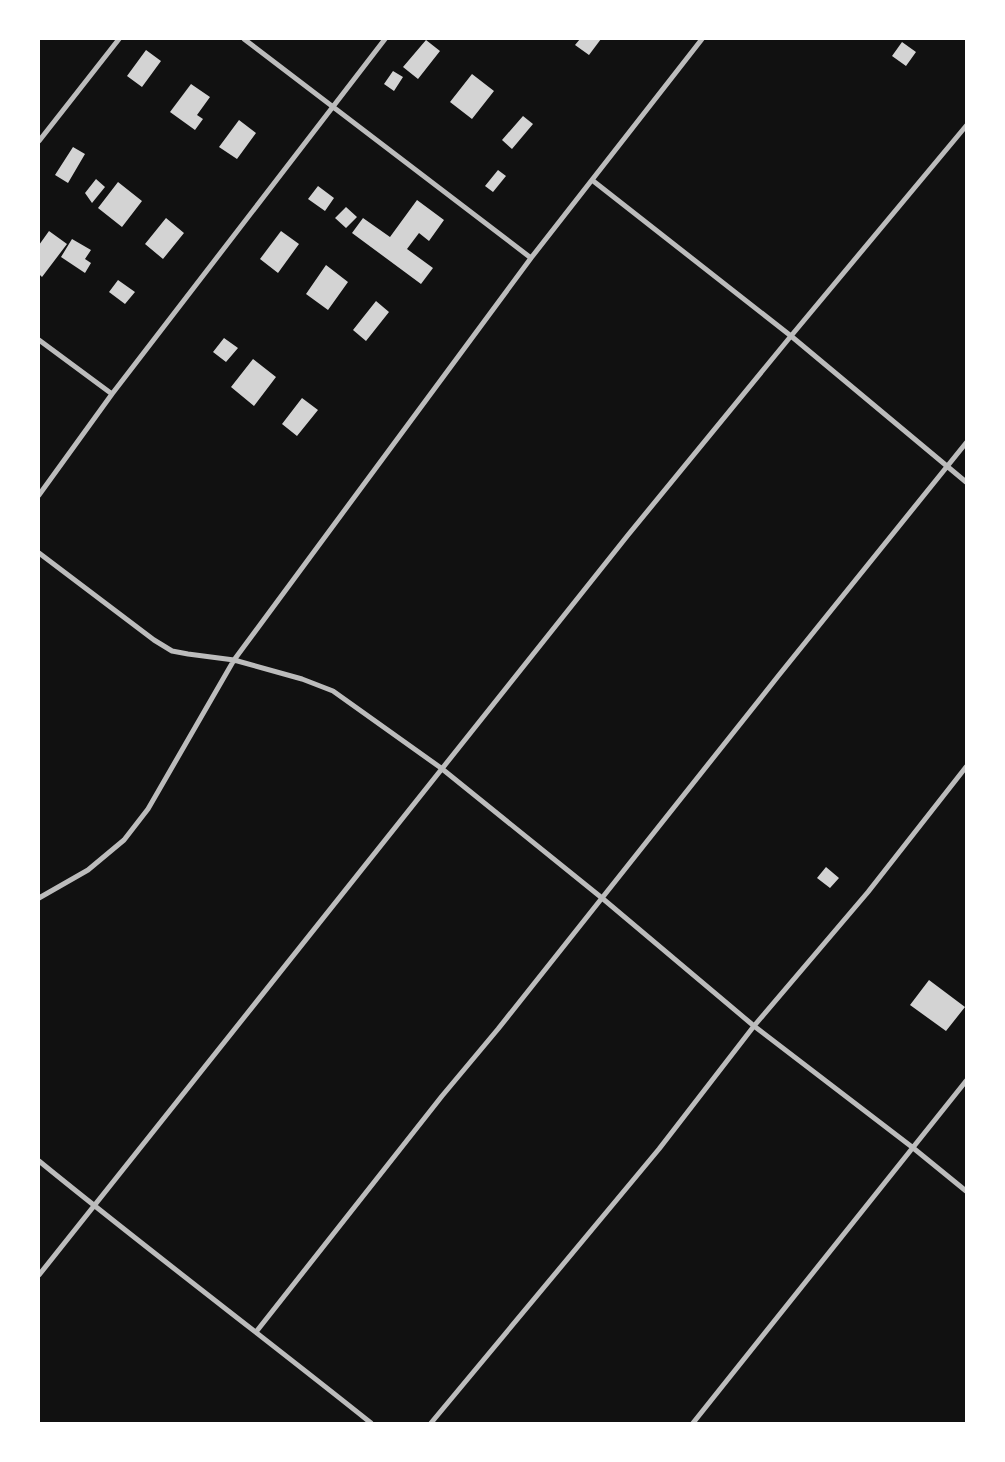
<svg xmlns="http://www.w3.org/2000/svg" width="1005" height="1462" font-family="'Work Sans',sans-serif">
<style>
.building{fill:#d3d3d3}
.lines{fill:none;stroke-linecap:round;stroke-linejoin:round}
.minor{stroke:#bcbcbc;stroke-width:5}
</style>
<rect width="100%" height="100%" fill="#111"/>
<path class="building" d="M580,39h21l-12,16 -14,-10z
M426,40l14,11 -22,28 -15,-12z
M902,42l14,10 -10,14 -14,-10z
M146,50l15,11 -19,26 -15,-11z
M393,71l10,6 -9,14 -10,-7z
M472,74l22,17 -22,28 -22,-17z
M191,84l19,13 -13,18 6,4 -8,11 -25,-18z
M523,116l10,8 -21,25 -10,-9z
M239,120l17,13 -19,26 -18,-12z
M73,147l12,7 -17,29 -13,-8z
M498,170l8,6 -13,16 -8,-6z
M96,179l9,8 -13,16 -7,-10z
M118,182l24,19 -20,26 -24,-19z
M318,186l16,12 -9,13 -17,-12z
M417,200l27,20 -15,21 -10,-8 -12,16 26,19 -12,16 -69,-51 11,-15 27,19z
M346,207l11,10 -11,11 -11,-10z
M166,218l18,15 -21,26 -18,-15z
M49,231l18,13 -25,33 -3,-3v-29z
M281,231l18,13 -21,29 -18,-14z
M72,239l19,11 -6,9 6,4 -6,10 -24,-16z
M326,265l22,17 -20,28 -22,-16z
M118,280l17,12 -10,12 -16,-12z
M376,301l13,11 -23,29 -13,-11z
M224,338l14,10 -12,14 -13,-10z
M253,359l23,18 -22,29 -23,-19z
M302,398l16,12 -21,26 -15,-12z
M826,867l13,11 -9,10 -13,-10z
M929,980l36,27 -19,24 -36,-26z"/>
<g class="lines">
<path class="minor" d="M244,39l287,219
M39,141l80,-102
M592,180l199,156 175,146
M39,340l73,54
M39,495l73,-101 273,-355
M39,553l115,87 18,11 16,3 46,6 68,19 31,12 108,77 161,130 152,128 158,121 54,44
M39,898l49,-28 36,-30 24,-31 86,-149 297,-402 171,-219
M39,1161c109,89 222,174 332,262
M39,1275l589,-740 163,-199 175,-210
M256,1332l186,-236 56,-67 281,-354 187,-232
M431,1423l228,-274 95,-123 114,-134 98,-125
M693,1423l273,-342"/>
</g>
<rect width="1005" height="1462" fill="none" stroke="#ffffff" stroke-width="80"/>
</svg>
